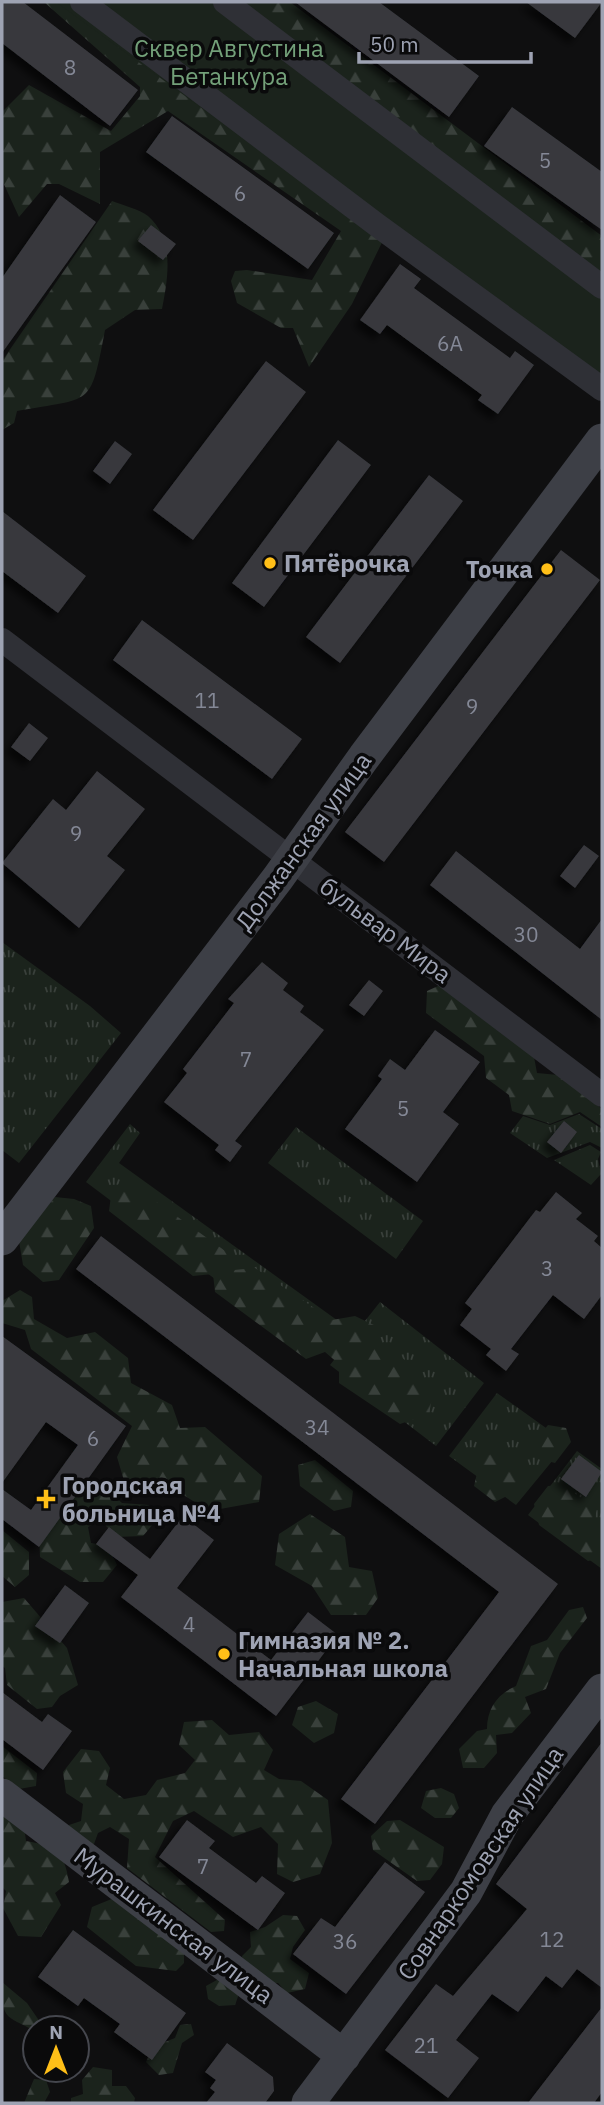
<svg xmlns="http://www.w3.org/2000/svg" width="604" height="2105" font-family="'IBM Plex Sans',sans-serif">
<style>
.grass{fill:url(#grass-tufts)}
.forest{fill:url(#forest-firs)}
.park{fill:#1b231c}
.building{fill:#38393e;filter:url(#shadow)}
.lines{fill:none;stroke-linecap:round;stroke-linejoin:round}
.street{stroke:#2f3036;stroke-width:24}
.secondary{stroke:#3d3f46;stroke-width:33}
.poi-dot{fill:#ffbf18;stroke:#0a0a0b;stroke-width:2.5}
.labels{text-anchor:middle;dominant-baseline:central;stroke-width:7;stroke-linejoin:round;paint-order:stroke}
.number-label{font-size:21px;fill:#848896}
.park-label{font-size:24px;fill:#73a079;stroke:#0a0a0b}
.poi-label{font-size:24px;font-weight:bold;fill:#9ea3b3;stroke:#0a0a0b;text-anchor:start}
.street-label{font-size:24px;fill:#9ea3b3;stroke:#0a0a0b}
</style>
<defs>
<pattern id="grass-tufts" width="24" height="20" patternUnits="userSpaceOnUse" patternTransform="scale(1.75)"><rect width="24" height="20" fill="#1b231c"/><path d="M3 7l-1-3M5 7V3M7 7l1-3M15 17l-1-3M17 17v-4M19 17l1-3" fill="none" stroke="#39403b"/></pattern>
<pattern id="forest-firs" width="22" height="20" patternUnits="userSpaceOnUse" patternTransform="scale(1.75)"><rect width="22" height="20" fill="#1b231c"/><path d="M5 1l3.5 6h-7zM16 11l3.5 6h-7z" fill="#39403b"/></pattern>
<filter id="shadow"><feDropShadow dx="-6" dy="6" stdDeviation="3.5" flood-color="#0009"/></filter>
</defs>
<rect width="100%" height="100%" fill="#0f0f10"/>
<path class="grass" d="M2,942l88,64 31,27 -102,130 -17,-13z
M579,1114l23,15v19l-12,-6 -43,16 -37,-25 13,-17 27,9z
M130,1124l10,9 -21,30 222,160 -25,32 -230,-173z
M296,1127l127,94 -27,38 -128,-96z
M590,1145l11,7 -3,7 3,15 -10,11 -37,-25z
M380,1302l104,81 -48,63 -106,-81z
M497,1393l70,50 -51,62 -67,-49z
M577,1451l25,18v100l-74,-54z"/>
<path class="forest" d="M44,2h19l327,224 -38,78 -43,63 -16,-39h-12l-44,-25 -6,-22 4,-10 12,-1 65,10 29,-49 -173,-120 -68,41v52l-41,-20h-12l-28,33 -17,-37v-68l27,-27 82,46 29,-35v-9z
M234,2h56l312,234v37z
M112,201c10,4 27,8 36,15 27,24 20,62 14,93l-27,1 -30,20c-15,79 -12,67 -88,81l-3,12 -12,7v-69z
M447,982l87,75 3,16 21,2 44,34v18l-22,-15 -30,12 -38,-13 -3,-16 -23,-17 -2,-22 -58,-43 1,-22z
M126,1180l102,73 6,17 21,-2 77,52 23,-4 23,11 2,25h16l38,35 -5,27 -29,10 -61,-41v-19l-14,-12 -19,7 -91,-67 -2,-18 -20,2 -84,-65 3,-23z
M55,1197l19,2 17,7 3,22 -35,52 -16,2 -20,-17 -4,-24z
M20,1290l12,7 2,22 33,19 28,-6 33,26 3,25 41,22 8,23 25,-1 57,49 -3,26 -50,9 -51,-32 -33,5 -8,-27 15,-31 -101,-77 -6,-19 -23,-7v-22z
M548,1425l18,3 5,14 -16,21 -19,-5 -3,-15z
M499,1453l22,17 -2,20 -24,12 -21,-16 7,-30z
M315,1460l38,31 -2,16 -17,4 -34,-25 -2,-21z
M96,1479l26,24 27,2 5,18 -11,13 -27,1 -15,-17 -13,7 3,16 17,3 9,19 -14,17h-23l-40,-25 -1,-26 40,-50z
M562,1485l35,23 -4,21 9,11v18l-14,3 -49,-36 -5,-21 14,-18z
M310,1514l35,23 4,30 23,4 6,27 -12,17h-35l-19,-29 -37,-21 4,-31z
M2,1530l27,22v23l-14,12 -13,-11z
M24,1598l43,50 11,37 -18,11 -8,11 -15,2 -30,-24 -2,-17 -3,-2v-64z
M583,1607l4,11 -27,35 -14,36 -21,8 6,16 -19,20 -16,2 1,18 -13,15h-21l-4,-19 18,-18 10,-2c0,-20 10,-35 29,-43l15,-40 16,-6 22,-30z
M316,1701l22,13 -4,19 -20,10 -22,-18 6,-18z
M212,1720l17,15 30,-3 14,18 -9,20 15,9 22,2 27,19 4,43 -12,31 -27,8 -16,-8 1,-30 -17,-17 -28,10 -39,-26 -21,10 -18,36 70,63 -1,11 -13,1 -84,-64 2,-29 -19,-12 -12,6 -4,11 -13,3 -13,-9 1,-13 12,-4 2,-17 -17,-11 -3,-21 18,-23 18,2 11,17 -4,17 18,14 22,-4 11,-15 28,-7 10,-13 -16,-15 5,-23z
M2,1746l35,27 -1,13 -17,3 -17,-13z
M441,1788l13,6 5,14 -8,10h-16l-14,-10 5,-17z
M2,1802l21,16 3,23c31,5 38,11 43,41l-14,11 6,12 -20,32 -23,-1 -15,-28 3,-17 -4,-4z
M400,1820l44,27 -2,17 -12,16 -13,1 -44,-31 -2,-14 16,-15z
M114,1898l70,47v18l-8,8 -40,-5 -49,-39 5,-20z
M283,1915l14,1 8,14 -12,17 -3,12 19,14 -4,16 -18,4 -9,-10 -14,1 -20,-10 -2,-18 9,-9 -1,-15 15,-5z
M224,1976l17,12 -6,17 -16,1 -11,-7 -2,-13z
M2,1982l25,21 13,19 17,6h-22v3c-30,-16 -33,-11 -33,-49z
M191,2024l3,11 -12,8 -9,30 -14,2 -13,-13 6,-15 23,-9 5,-13z
M93,2067l19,3v16h14l9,12 -1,5h-63v-5l12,-4 -1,-14z
M34,2079l12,1 4,12 -6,11h-27h7z"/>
<path class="park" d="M56,2h181l365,279v119z"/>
<path class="building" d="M2,2h21l115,88 -28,36 -108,-83z
M295,2h84l100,74 -30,41z
M526,2h76l-27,36z
M512,107l90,65v58l-118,-84z
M172,116l162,117 -26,36 -162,-117z
M60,195l36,27 -94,131v-75z
M151,225l25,19 -13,16 -25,-19z
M400,264l21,15 -7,9 96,70 5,-7 19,14 -36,49 -20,-14 4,-5 -95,-70 -7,9 -20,-14z
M266,361l40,31 -113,148 -40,-30z
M338,440l33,25 -107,142 -32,-24z
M115,441l17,13 -22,30 -17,-13z
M429,475l34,26 -123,162 -34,-26z
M2,511l84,65 -28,37 -56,-42z
M561,550l39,30 -216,282 -39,-30z
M142,620l160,119 -30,40 -159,-119z
M29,723l19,15 -18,23 -19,-14z
M97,771l48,38 -38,47 18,14 -46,58 -77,-65 51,-64 13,11z
M584,845l15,11 -24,32 -15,-12z
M456,851l124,98 22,-30v101l-172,-135z
M262,962l26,21 -5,7 21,16 -4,6 24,18 -89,111 7,5 -12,16 -15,-12 4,-5 -55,-43 23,-29 -4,-4 51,-66 -6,-4z
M369,980l14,11 -19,25 -15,-11z
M435,1030l45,32 -37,50 16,12 -42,58 -72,-53 37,-50 -4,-3 12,-17 15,11z
M564,1121l13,11 -16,21 -14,-11z
M556,1192l26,21 -6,6 22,17 -4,5 8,7v47l-18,24 -31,-24 -42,54 8,5 -13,17 -20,-16 5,-6 -31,-24 12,-16 -7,-6 71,-93 4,2z
M101,1236l457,348 -183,240 -34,-25 158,-207 -423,-323z
M2,1336l124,90 -87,121 -37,-28v-30l29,21 47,-65 -32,-23 -44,61z
M579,1455l23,17 -16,25 -25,-18z
M183,1516l31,24 -37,48 94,72 37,-48 30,23 -62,81 -155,-119 17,-22 -42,-31 13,-17 41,32z
M65,1585l24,18 -29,40 -25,-17z
M2,1692l40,30 6,-8 24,17 -29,39 -41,-31z
M602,1742v246l-25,-19 -15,19 -16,-12 -28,36 -26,-18 -36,46 23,18 -31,40 -63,-48 51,-66 17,12 74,-87 -31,-25z
M187,1820l28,21 -6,7 47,35 6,-7 23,17 -27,37 -99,-73z
M385,1862l40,30 -79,102 -53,-40 28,-36 14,9z
M73,1930l113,83 -34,47 -38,-28 6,-8 -36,-26 -6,8 -40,-29z
M602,2007v85l-8,11h-66z
M227,2043l46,34 1,14 -9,12h-59l9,-11 -5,-4 6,-8 -11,-8z"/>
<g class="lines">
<path class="street" d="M82,2l295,223 225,164
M225,2l377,285
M2,640l600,455"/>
<path class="secondary" d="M2,1239l276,-361 86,-121 238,-317
M2,1795l342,261
M308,2103l158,-211 41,-77 95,-125"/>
</g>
<g class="poi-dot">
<circle cx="270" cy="563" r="7"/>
<circle cx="547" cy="569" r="7"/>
<path d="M42.5 1488.5h7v7h7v7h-7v7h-7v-7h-7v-7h7z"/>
<circle cx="224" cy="1654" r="7"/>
</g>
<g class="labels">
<g class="number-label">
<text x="70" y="67">8</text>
<text x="545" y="160">5</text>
<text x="240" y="193">6</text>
<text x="450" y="343">6А</text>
<text x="207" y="700">11</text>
<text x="472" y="706">9</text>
<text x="76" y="833">9</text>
<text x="526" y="934">30</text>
<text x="246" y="1059">7</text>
<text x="403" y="1108">5</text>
<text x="547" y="1268">3</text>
<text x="317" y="1427">34</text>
<text x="93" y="1438">6</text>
<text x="189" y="1624">4</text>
<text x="203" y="1866">7</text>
<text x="552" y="1939">12</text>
<text x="345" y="1941">36</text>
<text x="426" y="2045">21</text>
</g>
<g class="park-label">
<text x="229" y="48">Сквер Августина<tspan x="229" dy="28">Бетанкура</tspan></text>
</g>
<g class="poi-label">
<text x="284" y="563">Пятёрочка</text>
<text x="533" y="569" text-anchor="end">Точка</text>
<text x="62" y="1485">Городская<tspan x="62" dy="28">больница №4</tspan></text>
<text x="238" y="1640">Гимназия № 2.<tspan x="238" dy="28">Начальная школа</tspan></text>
</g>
<g class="street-label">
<text transform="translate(303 841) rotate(-54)">Должанская улица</text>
<text transform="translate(386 930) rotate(37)">бульвар Мира</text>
<text transform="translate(480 1863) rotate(-56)">Совнаркомовская улица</text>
<text transform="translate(174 1925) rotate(37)">Мурашкинская улица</text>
</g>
</g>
<rect width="604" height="2105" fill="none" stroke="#9ea3b3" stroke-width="7"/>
<g transform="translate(56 2049)"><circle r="33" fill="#0a0a0b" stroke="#45474e" stroke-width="2"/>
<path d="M0-5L12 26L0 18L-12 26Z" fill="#ffbf18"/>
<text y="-10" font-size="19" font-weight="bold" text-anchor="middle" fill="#9ea3b3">N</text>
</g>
<path d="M359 52v10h172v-10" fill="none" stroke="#9ea3b3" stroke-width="3.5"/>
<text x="370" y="52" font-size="21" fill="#9ea3b3" stroke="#0a0a0b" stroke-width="5" paint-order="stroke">50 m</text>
</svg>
